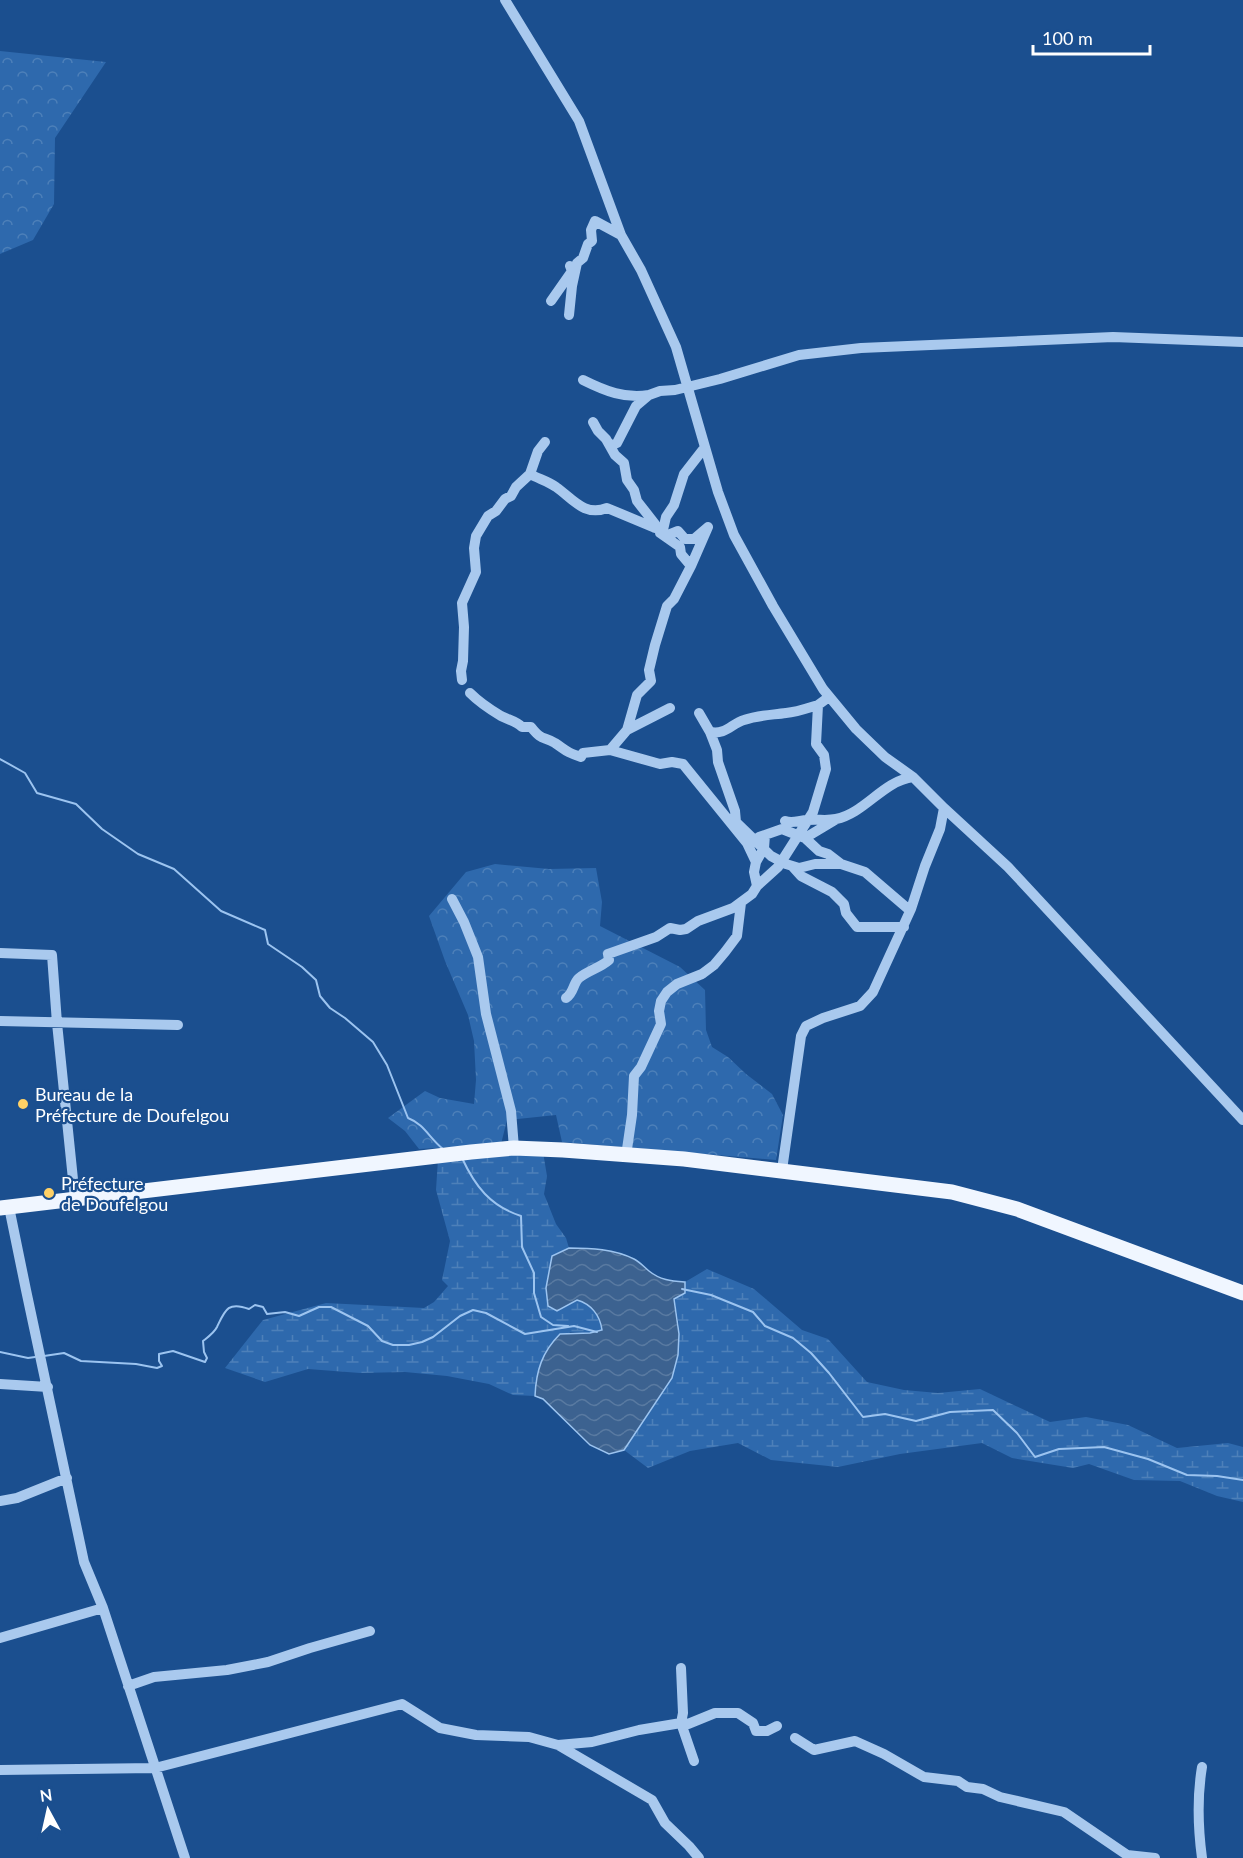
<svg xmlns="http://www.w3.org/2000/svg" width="1243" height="1858" font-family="Lato,sans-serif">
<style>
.forest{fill:url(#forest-crowns)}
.wetland{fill:url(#wetland-marsh)}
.water{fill:url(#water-waves);stroke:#9cc4f0;stroke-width:1.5}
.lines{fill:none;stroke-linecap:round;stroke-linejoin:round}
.stream{stroke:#9cc4f0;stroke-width:2}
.minor{stroke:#a9c9ee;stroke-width:10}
.major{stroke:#f0f6ff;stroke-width:15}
.poi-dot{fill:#ffd166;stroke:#1b4f8f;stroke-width:2}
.labels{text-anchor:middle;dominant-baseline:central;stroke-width:4.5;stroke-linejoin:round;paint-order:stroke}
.poi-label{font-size:18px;fill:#fff;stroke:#1b4f8f;text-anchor:start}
</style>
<defs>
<pattern id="forest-crowns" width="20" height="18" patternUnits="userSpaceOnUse" patternTransform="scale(1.5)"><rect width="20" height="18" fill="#2e69ad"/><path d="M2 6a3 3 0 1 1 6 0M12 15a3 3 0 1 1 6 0" fill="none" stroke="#4d80b9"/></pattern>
<pattern id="wetland-marsh" width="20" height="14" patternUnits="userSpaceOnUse" patternTransform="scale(1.5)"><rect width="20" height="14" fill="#2e69ad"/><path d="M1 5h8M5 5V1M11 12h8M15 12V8" fill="none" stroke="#4d80b9"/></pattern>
<pattern id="water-waves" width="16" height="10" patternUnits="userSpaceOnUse" patternTransform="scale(1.5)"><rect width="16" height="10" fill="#3c6290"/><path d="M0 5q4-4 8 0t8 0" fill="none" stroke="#597aa1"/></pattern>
</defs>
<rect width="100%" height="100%" fill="#1b4f8f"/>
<path class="forest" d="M0,51l106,11 -51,76 -1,66 -21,36 -33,14z
M495,864l54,5 47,-1 6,34 -2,24 80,41 25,23 1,40 6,17 16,10 18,17 26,20 11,21 -7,45 -214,-18 -6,-27 -49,5 -6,24 -82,5 -14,-18 -17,-13 37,-27 15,7 34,6 2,-24 -2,-39 -6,-26 -23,-54 -16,-45 37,-44z"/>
<path class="wetland" d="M543,1152l4,24 -3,18 12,30 10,14 3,10 -17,8 -6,32 11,23 20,-11c14,5 23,15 25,30l-12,3 -20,-1 -34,47 -1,17 -22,-1 -24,-11 -42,-8 -42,-4 -45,1 -52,-4 -43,13 -40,-14 38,-48 63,-17 98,5 10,-6 14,-16 -6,-6 8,-39 -14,-51 2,-31z
M707,1269l47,20 48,41 26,9 39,43 37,8 34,3 42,-4 70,33 36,-5 42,8 49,23 51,-5 15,4v55l-26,-6 -37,-15 -46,-1 -45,-16 -16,4 -61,-10 -30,-15 -82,11 -62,13 -67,-7 -33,-17 -48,8 -42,17 -24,-18 34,-52 21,-73 -5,-27 11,-5v-11z"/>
<path class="water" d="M569,1248c22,0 45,1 65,11 6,3 10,8 15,12 11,9 22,10 36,11v11l-11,6 5,35 -1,21 -6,23 -48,72 -15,4 -19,-9 -47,-46 -8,-3c1,-25 7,-44 25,-62l30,-1 12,-3c-2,-15 -11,-26 -25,-30l-20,11 -9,-5 -2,-18 6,-32z"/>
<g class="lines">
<path class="stream" d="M0,759l25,14 12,20 39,11 26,25 36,25 36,15 47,42 44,19 3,14 34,23 14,13 4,16 10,12 15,10 28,24 14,23 21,53c16,6 22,21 35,31
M462,1158c13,28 28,48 59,58l1,31 12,26v20l7,24 12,8 15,1
M682,1289l29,6 42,17 12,14 28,12 18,15 18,20 34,44 22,-3 31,7 34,-9 43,-2 24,23 18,24 24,-8 45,-2 44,12 39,16 30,1 26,4
M0,1352l28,6 7,-1
M44,1356l20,-3 17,8 55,3 21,4 5,-2 -3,-5v-7l14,-3 32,11 2,-4 -3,-6 -1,-11c5,-4 11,-8 14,-14 8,-17 11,-26 32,-18l6,-4 8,2 4,7 18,-2 14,4 20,-9h12l37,19 14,15 11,4h16l13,-3 11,-5 27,-21 13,-6 13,3 39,21 49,-8 23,6"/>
<path class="minor" d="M505,0l74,121 42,114 20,35 35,77 42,145 16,43 39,71 50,83 33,40 29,28 28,20 31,31 -4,21 -15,37 -14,43 -38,83 -13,14 -37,12 -17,8 -5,10 -19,134
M551,301l21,-30 -2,-5
M569,315l3,-29 5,-23 6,-5 5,-14 4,-3 -1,-11 4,-9 26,14
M583,380c22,11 42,19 66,15
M593,422l5,9 8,8 9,16 9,8 3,17 7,10 3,11 18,23v4l4,1 1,4 20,14 1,7 10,12 -17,33 -7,7 -12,39 -6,25 2,11 -14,14 -10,35
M610,446l7,-3 19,-37 13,-11 11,-4 15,-1 45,-11 79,-24 62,-7 252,-11 130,5
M530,474c9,5 18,7 26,13 16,11 28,30 51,21l48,20
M660,533l3,-3 3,-13 8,-12 10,-31 21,-27
M660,533l8,2 10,-4 7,8h9l14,-12 -17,39
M462,680l-1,-9 2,-10 1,-34 -2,-24 14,-31 -2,-24 2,-12 12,-20 8,-5 9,-12 6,-3 5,-9 14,-13 8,-23 7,-9
M470,693c7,7 21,17 31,23 8,4 15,5 21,11h9c11,14 12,9 24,16 12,8 11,9 26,14l2,-4 27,-3 17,-20 43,-22
M699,713l11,19 7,18 1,12 17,49 1,11 35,34 15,8 13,4 16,-4h26
M710,732c16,3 21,-8 34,-12 14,-5 28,-5 42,-7 11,-1 22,-5 32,-8
M610,750l50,14 12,-2 11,2 64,79 9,19
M944,808l64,59 235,253
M785,821c8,3 14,-1 23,-1 9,-1 19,1 28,-1 29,-6 47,-38 77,-42
M759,837l23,-8 23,9 14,13 9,3 13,10 24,8 42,36 4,1
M805,838l30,-18
M792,866l9,10 31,16 12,12 2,9 11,14h47
M757,886l21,-19 35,-55 13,-43 -2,-14 -8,-11 2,-39 11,-8
M452,899l12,23 14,35 8,57 25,97 3,37
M0,953l52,2 5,68 18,176
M566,998c8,-5 7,-15 13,-20 10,-8 21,-10 30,-18l-1,-6 48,-17 14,-9 10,2 6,-1 12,-8 35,-13 19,-14 5,-8 -3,-14 2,-10 8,-14 1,-13
M0,1021l178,4
M626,1156l6,-41 2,-39 7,-9 20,-43 -2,-13 2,-10 6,-9 10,-8 25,-10 12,-9 11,-13 12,-16 4,-33
M9,1207l17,83 58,272 19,46 82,250
M0,1384l48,3
M0,1501l17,-3 50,-20
M0,1638l103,-30
M681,1668l2,45 -2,10 13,38
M128,1686l26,-9 73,-7 41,-8 42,-14 60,-17
M795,1738l19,12 41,-9 29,13 40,23 34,4 9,6 16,2 17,8 64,15 63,43 28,3
M558,1745l34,-3 47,-12 42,-7 7,1 27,-11h23l15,10 3,8h11l10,-5
M0,1770l155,-2 247,-64 38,24 36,7 53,2 29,8 94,55 13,23 24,23 10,12
M1202,1858c-4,-30 -5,-61 0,-91"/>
<path class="major" d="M0,1208l471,-56 43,-4 49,2 121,9 268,33 65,17 226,84"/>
</g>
<g class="poi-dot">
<circle cx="23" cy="1104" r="6"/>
<circle cx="49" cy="1193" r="6"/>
</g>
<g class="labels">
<g class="poi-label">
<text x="35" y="1094">Bureau de la<tspan x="35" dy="21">Préfecture de Doufelgou</tspan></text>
<text x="61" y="1183">Préfecture<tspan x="61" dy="21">de Doufelgou</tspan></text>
</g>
</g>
<g transform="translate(48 1810) rotate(352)" stroke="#1b4f8f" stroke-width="4.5" paint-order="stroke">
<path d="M0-4.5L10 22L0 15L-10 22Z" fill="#ffffff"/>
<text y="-9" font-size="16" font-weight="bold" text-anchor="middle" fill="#ffffff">N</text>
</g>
<path d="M1033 45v9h117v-9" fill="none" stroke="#ffffff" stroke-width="3"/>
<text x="1042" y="45" font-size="18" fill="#ffffff" stroke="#1b4f8f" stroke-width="4.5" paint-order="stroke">100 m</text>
</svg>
